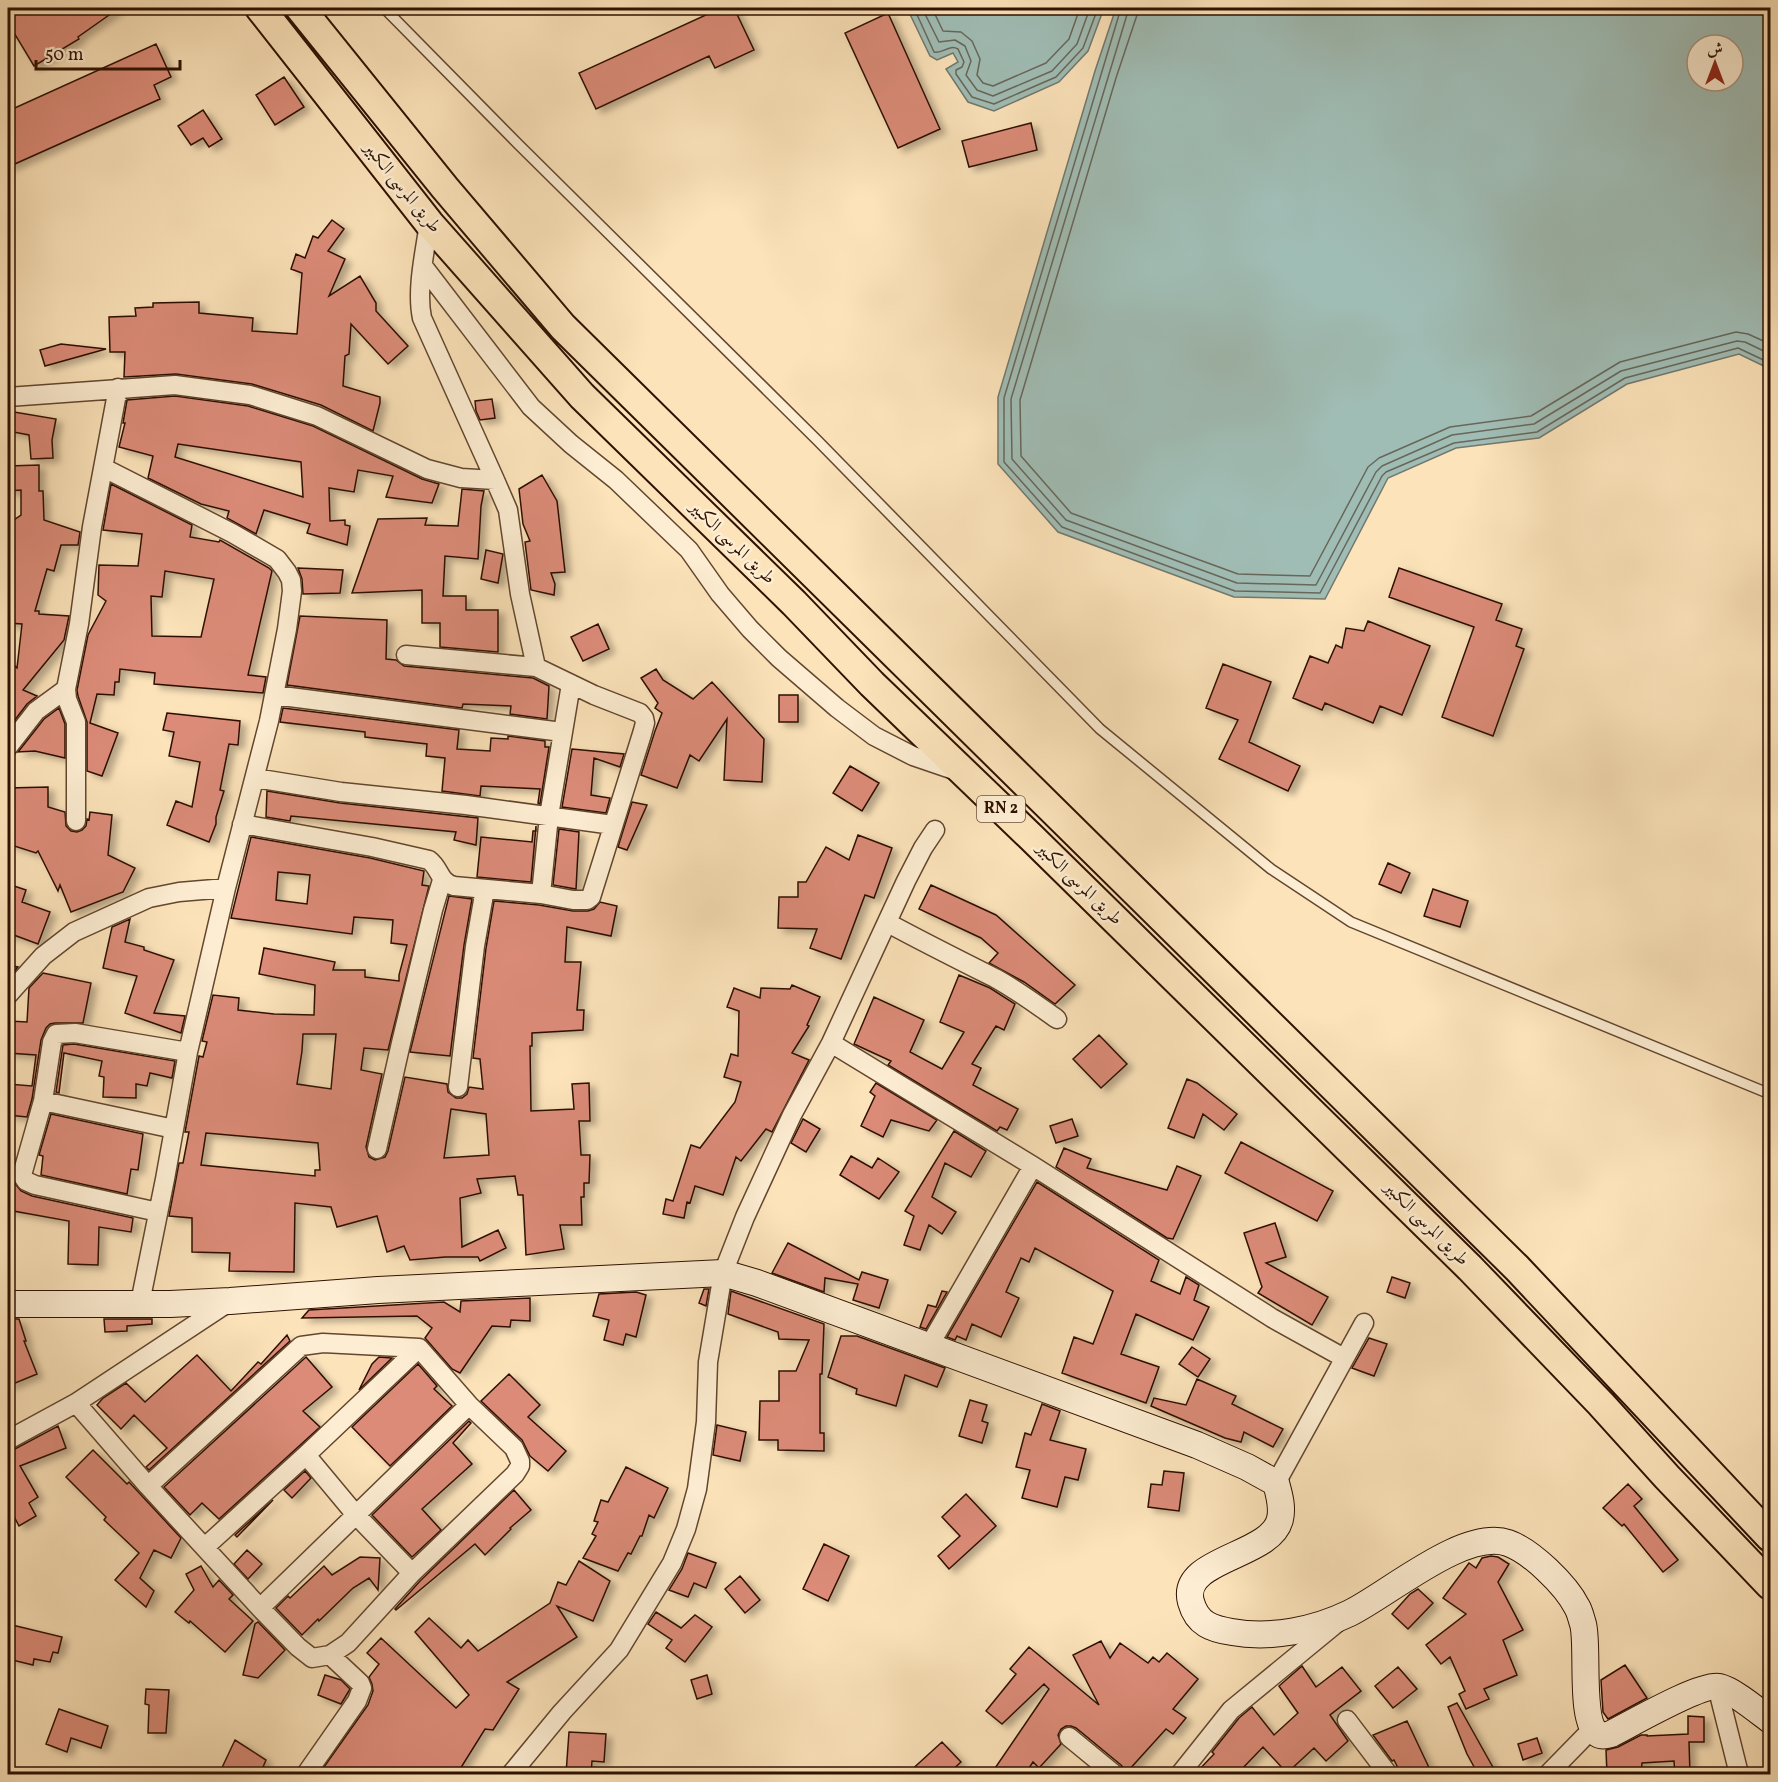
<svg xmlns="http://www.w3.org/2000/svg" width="1778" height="1782" font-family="Vollkorn,Amiri,serif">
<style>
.water{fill:#a0bdb5;stroke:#72786d;stroke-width:1.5;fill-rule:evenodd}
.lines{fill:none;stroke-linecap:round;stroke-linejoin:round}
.shore{stroke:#67675a;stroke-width:1.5}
.building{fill:#db8b78;stroke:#2e1100;stroke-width:1.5;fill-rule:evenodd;filter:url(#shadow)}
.lane-casing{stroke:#62462e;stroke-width:12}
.street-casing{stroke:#62462e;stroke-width:21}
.secondary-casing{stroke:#2e1100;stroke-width:28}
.primary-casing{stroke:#2e1100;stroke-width:32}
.lane{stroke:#fdedd2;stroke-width:9}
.street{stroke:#fdedd2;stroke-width:18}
.secondary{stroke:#fdedd2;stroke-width:26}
.primary{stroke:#fce3ba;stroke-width:28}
.labels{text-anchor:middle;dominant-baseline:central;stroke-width:5;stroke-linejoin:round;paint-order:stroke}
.shield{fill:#fdedd2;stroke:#6c533f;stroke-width:1.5}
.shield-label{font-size:16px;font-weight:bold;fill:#2e1100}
.street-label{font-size:18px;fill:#2e1100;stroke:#fdedd2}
</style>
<defs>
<filter id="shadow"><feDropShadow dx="6" dy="4" stdDeviation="3" flood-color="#0004"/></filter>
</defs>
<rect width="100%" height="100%" fill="#fce3ba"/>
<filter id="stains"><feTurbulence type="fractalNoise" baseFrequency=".00333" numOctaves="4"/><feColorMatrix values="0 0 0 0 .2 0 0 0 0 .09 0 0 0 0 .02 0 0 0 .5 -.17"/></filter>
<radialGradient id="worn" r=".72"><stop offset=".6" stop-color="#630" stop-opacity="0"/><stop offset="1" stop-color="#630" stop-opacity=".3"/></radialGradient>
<path class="water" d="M907,8h197l-16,43 -29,31 -65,29 -26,-9 -22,-33 12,-7 -5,-9 -16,7 -7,-4z
M1116,8h654v361l-31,-15 -112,30 -88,54 -83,10 -68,30 -63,121 -91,-2 -176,-65 -60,-68v-67l97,-326zM1697,45h36v36h-36z"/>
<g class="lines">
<path class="shore" d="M914,8l20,44c9,2 15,-8 24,-3l6,13 -2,5 -6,3v4l16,23 22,7 62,-27 27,-29 15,-40
M922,8l17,34 16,-2 10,6 6,15 -5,14 11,15 16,6 59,-25 25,-27 13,-36
M932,8l11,23 18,1 11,9 8,18 -3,16 6,8 10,3 53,-23 23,-24 11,-31
M1121,8l-117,390v64l58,65 173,64 85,2 62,-117 4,-4 68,-29 83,-11 88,-54 113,-30 32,15
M1129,8l-118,391 1,60 54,61 171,63 79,2 60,-113 6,-6 70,-31 82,-11 87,-53 116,-30 8,1 25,12
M1138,8l-1,7 -21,63 -96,322 1,56 50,57 167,61 72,2 58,-109 11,-9 71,-31 81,-11 89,-54 116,-30 12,2 22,10"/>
</g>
<path class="building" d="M8,8h111l-41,29 1,2 -45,27 -21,-35 -5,4z
M721,8h13l20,42 -39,18 -6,-12 -113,53 -17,-36z
M888,13l52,116 -42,19 -53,-115z
M156,44l15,33 -17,8 6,14 -152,68v-56z
M284,77l20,30 -29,18 -19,-30z
M203,110l19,29 -13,8 -6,-9 -12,7 -13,-19z
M1031,123l6,27 -68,17 -7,-26z
M332,220l12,9 -16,22 17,8 -16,37 31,-20 16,27v8l32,35 -20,18 -37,-40 -2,30 -4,2 -2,30 37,11v6l-7,28 -52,-26 -69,-21 -76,-10 -52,3 1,-25h-15l-1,-35 27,-1 -1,-8 18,-1v-4l46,-1v11l54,5 -1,13 45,3 5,-61 -11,-4 5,-15 9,4 8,-22 5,2z
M61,344l45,5 -61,17 -5,-16z
M175,396l73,10 65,20 109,53 17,5 -7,19 -46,-6 7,-21 -35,-6 -4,22 -25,-4 1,33 15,-1v5l5,1 -3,19 -40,-12 3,-9 -46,-14 -8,24 -29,-16 2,-7 -28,-7 -53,-26 5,-22 -34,-9 6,-24h-2l4,-23zM178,444l123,18 2,35 -128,-40z
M492,399l3,19 -15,2 -4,-9 -1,-10z
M8,411l48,8 -4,21 1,18 -22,1 -2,-24 -21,-4z
M39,465v26h4l1,29 36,12 -2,13h-17l-7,26 -7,-2 -12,42h4v3l30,2 -5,24 -41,50 14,6 -10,8 -19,25v-69l9,8 5,-44 -14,-1v-99l13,-9v-25l-13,1v-25z
M542,475l15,26 8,71 -14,1 4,11 -1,11 -23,-5 -6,-48 5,-1 -7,-17 -4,-35z
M111,484l81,41 -2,12 29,5 1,-2 49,28 3,3 -24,104 18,2 -3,16 -109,-9 1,-11 -35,-4 -1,13h-4l-1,13 -17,-1 -7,29 28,10 -16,43 -15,-5v-49l-9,-26 -1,-6 11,-55 18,-34 -8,-6 1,-30 39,1 4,-32 -39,-4zM165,571l49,8 -13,58 -49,-1 -1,-40 11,1z
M462,489l22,2 -3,15 -3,53 -33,-3 -2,40h23v14h32v42l-58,-5v-24h-18v-33l-70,3 26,-74 49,-1 -2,7 33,1z
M486,550l17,4 -5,29 -17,-4z
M298,568l45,2 -3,23 -37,1 -1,-15z
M1399,568l103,36 -6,16 26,9 -6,17 8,3 -31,87 -51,-19 32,-90 -85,-30z
M300,616l87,4 -1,39 10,1 8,6 129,12 16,8 -2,33 -37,-5 1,-8 -48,-2 -1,4 -175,-23z
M1368,621l62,25 -28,69 -22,-9 -7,17 -48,-20 -3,7 -29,-12 17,-42 18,7 8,-18 6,3 4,-20 18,3z
M598,624l11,25 -26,12 -12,-24z
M1223,664l48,18 -22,60 51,24 -12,25 -69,-32 19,-39 -32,-12z
M656,669l7,11 30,19 19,-17 52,57 -2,43 -38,-2 3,-61 -28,42 -9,-6 -13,33 -36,-13 14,-44 7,-18 -7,-5 3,-5 -17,-25z
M779,695h19v27h-19z
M59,708l6,16v34l-30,-7 -17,1 26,-33z
M283,708l176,22 -2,19 33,2 1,-13 17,1v-3l37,5v6h4l-9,57 -2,-1 2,-14 -59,-3 -1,10 -38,-5 3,-33 -19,-2 1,-12 -62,-7v-5l-85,-10z
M167,713l73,8 -2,24 -9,-1 -9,46 4,1 -8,26v7l-7,18 -42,-17 9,-24 16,6 8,-45 -31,-6 5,-24 -11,-2z
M572,749l52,5 -4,13 -26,-9 -3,37 19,3 -4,15 -44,-6z
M850,766l29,17 -17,28 -29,-18z
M48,787v20l17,5 1,14 5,5 6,1 5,-2 4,-4 1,-7 2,1 1,-8 22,3 -4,40 27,13 -12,24 -52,20 -11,-27 -2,6 -20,-40 -2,2 -28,-9v-56z
M267,791l73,12 138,15 -2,27 -22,-5 2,-8 -165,-16 -1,5 -24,-4z
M632,802l15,3 -20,45 -9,-3z
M536,826l-5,56 -54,-5 4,-40 51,5 1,-11h3z
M559,829l20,3 -3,57 -23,-4z
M858,835l34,13 -18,50 -9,-3 -24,64 -31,-11 7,-19 -39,-1 1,-31h19v-15h8l20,-35 23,13z
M251,837l119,21 54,13 -2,14 7,1 -41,164 -24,-2 -3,22 21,4 -16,73 3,10 6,3 10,-3 3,-6 17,-74 42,7 1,8 8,6h6l5,-4 2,-7 14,2 -3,-30 -7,-1 13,-110 8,-47 45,4 34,6h15l6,-2 6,-7 17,4 -6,30 -44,-9 -2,35h16l-4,48h7l-1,20 -51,3v13h-2l1,65 43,-2 -2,-25 17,-1 1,38h-11l2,34h9l-1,28h-5v14h-3l1,28h-22l4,24 -38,6 -3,-60h-5l-3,-19 -38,3 4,14 -21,5 2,49 36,-17 8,18 -26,13 -2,-4h-33l-35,3 -6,-14 -17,6 -10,-36 -40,11 -6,-20 -36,-4 -1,69 -65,-1 1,-18 -38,-1v-34l-23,-2 10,-53h4l6,-31h-4l14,-76 4,1 4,-15 -5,-1 11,-46 26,3 -1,12 36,4 40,1 1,-30 -56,-11 5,-26 71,14 -2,8h32v7l34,4v-6l8,-30 -16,-2 2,-23 -39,-3 -2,17 -121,-16zM278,872l32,3 -3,29 -31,-4zM303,1034h33l-5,55 -34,-5 5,-33zM451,1109l35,5 3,41 -45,3zM206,1133l112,10 2,27h-5v6l-114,-11z
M1388,863l22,10 -9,20 -22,-9z
M8,884l18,6 -4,12 28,10 -12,32 -27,-10 -2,3h-1z
M931,885l65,30 79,70 -20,19 -31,-22 -35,-19 9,-10 -17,-15 -62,-29z
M1433,889l35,12 -8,26 -36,-11z
M449,896l23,3 -8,46 -14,111 -40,-4z
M130,919l-5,23 19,5v3l30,10 -20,53 31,3 -4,17 -56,-20 12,-37 -34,-8 9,-41z
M8,965l10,2 -10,12z
M43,973l48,10 -8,40h-28l-5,1 -4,4 -5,12 -9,59 -5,18 -19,-2v-31l24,2 4,-31 -28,-2v-32l19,1 2,-34z
M959,975l31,13 25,16 -11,26 -8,-4 -24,38 9,4 -8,17 45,24 -11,21 -7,-3 -3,4 -109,-66 3,-4 -37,-17 20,-47 50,23 -14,32 32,17 22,-37 -24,-10z
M792,985l28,12 -13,28 2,1 -17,27 17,7 -37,72 -6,-3 -25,32 -5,-4 -13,38 -28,-9 -5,17 -3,-1 -3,16 -21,-4 3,-15 7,2 18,-56 9,3 35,-46 6,-20 -17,-5 7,-23 7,2 1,-45 -12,-4 7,-19 26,10 1,-10 29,1z
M1099,1035l28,29 -26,24 -28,-29z
M74,1044l101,17 -3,17 -22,-5 -3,13 -11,-2v14l-33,-1 1,-20 -5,-1 3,-15 -38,-8 -5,40 -3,-1 7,-47z
M1187,1079l10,4 40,31 -13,16 -21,-16 -9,24 -26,-10z
M876,1083l61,37 -8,11 -38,-11 -8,17 -22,-11 14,-30 -5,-4z
M51,1114l92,20 -5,36 -7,-1 -4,25 -86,-19 2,-19 -4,-1z
M803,1119l17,10 -14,23 -15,-9z
M1072,1119l6,17 -22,7 -6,-17z
M954,1131l32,20 -15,26 -26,-14 -13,34 24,15 -14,22 -13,-9 -9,25 -16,-5 10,-29 -9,-5z
M1241,1142l92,49 -16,30 -92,-48z
M1064,1148l27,11 -4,9 80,22 10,-24 24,10 -28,63 -6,-1 -111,-71z
M851,1156l21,12 6,-10 21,14 -20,27 -39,-24z
M8,1180l5,1 8,10 11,5 101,22 -2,14 -32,-5 -1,38 -30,-1 1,-43 -61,-11z
M1037,1182l122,78 -8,21 29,13 6,-17 13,8 -5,15 15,7 -16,33 -57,-26 -15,40 38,13 -13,36 -84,-30 12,-36 19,7 20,-53 -78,-43 -6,14 -8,-4 -15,34 13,6 -18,39 -29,-13 -6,16 -9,-4 -2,4 -8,-3z
M1275,1223l11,34 -20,6 62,34 -16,28 -54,-32 4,-6 -18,-54z
M788,1243l71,37 3,-8 26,8 -9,28 -26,-8 5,-16 -33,-6 -1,14 -52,-19z
M1392,1277l18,6 -5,15 -18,-6z
M704,1289h5l-3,17 -7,-3z
M731,1291l93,33 -2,50h-2v59h4v18l-46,-1v-10h-19l1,-39h19v-30h17l13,-31 -30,-1 -1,-7 -50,-18z
M942,1291l5,1 -21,37 -6,-2 8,-22 8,2z
M636,1292l10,3 -10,42 -10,-3 -3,11 -19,-5 5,-20 -16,-4 6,-22z
M530,1298v23l-19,-1 -1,7 -18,-1 -32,47 -8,-4 -27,-31 7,-10 -15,-12 -115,2 7,-8 135,-8 16,10 1,-11z
M8,1319h11l7,22h-2l13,33 -29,12v-28l5,-2 -3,-10h-2z
M104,1319h48v5l-25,2v5l-22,1z
M287,1335l3,6 -141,129 -3,-3 21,-19 -33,-33 -13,14 -24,-24 6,-7 23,-15 19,19 52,-47 34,36 27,-29 3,2z
M841,1336h16l88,32 -8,19 -32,-12 -9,31 -40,-12 1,-5 -29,-12z
M1369,1338l18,6 -13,32 -22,-8z
M1192,1347l18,12 -12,18 -19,-13z
M306,1357l26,30 -29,24 17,16 -101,92 -17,-16 -12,12 -26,-28z
M379,1357l13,1 -33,32 13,-26z
M418,1364l19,22 -3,3 18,17 -62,60 -38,-39z
M509,1374l31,31 -12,12 38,34 -18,20 -18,-15 -8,-16 -41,-39z
M1197,1379l39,17 -4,8 51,25 -10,18 -29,-15 -3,10 -16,-4 -74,-32 3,-8 32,7z
M970,1400l17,5 -5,16 6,2 -6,20 -23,-7z
M1042,1404l18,7 -10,29 36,9 -8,31 -13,-3 -8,30 -35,-9 8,-28 -14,-3 9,-34 6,2z
M469,1421l2,2 -18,20 19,21 -50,45 19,21 -29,27 -40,-42z
M717,1425l29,7 -6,29 -27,-6z
M58,1426l8,22 -46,18 18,31 -9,6 7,13 -17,10 -11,-21v-54l5,-1z
M93,1450l34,34 2,-2 52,56 -10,20 -17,-8 -14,28 14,13 -8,16 -31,-27 24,-27 -35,-33 2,-3 -40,-40z
M626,1467l42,21 -14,30 -5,-3 -7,21h-2l-9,18 -3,-1 -10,18 -35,-13 13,-22 -4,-2 6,-12 -4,-1 7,-21 7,2z
M305,1471l6,7 -19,20 -8,-8z
M1164,1471l20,2 -5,38 -31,-4 3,-23 11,1z
M1628,1484l14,15 -8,7 44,54 -15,12 -39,-48 -2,2 -19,-18z
M514,1490l17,20 -21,18 1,1 -26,26 -10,-11 -79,66 -1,-1 25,-28z
M966,1494l30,32 -47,43 -11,-13 22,-20 -18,-19z
M273,1500l-36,37 -2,-2z
M824,1544l25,12 -21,45 -25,-12z
M247,1550l15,14 -14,15 -14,-15z
M688,1553l28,10 -10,25 -12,-5 -6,14 -19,-7 13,-21z
M1491,1556l7,1 11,7 -11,18 25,48 -20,10 14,35 -33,14 5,10 -23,10 -7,-15 6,-3 -15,-34 -9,7 -15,-19 40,-31 -23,-16 26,-35 7,5 6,-10z
M360,1557l20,1 -2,32 -9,-12 -16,10 -34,33 -1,-2 -16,16 -26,-27 12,-12 2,2 34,-32 8,9z
M579,1561l31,20 -17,40 -36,-15 20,31 -70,45 12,7 -26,41 -8,-1 -28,45h-138l49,-69 5,-14 -1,-7 -3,-7 10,-13 -12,-11 14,-15 75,70 13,-13 -54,-63 14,-14 32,30 7,-8 10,11 72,-48 8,-21 8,3z
M201,1566l12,21 6,-7 14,15 -4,4 24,22 -28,31 -35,-31 -1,2 -14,-11 19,-22 -8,-16z
M740,1576l20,24 -15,13 -20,-24z
M1418,1589l15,14 -25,26 -16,-15 18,-20z
M656,1612l25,16 14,-13 17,12 -27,35 -19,-14 6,-8 -24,-16z
M258,1622l27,28 -27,28 -15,-3 12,-51z
M8,1624l54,13 -4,16 -5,-1 -3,10 -16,-3 -1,6 -25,-6z
M1101,1641l9,17 10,-15 28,20 5,-6 6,5 8,-9 31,26 -25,30 13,9 -13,16 -7,-5 -39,43 -6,-7 -45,-37 -5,-2h-5l-5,3 -3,6 3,9 -22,24 -6,-6 -8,12h-34l58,-85 -5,-5 -42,40 -16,-13 30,-37 -6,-5 19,-22 70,58 -26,-50z
M1625,1665l22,33 -39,21 -5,-7 -2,-32z
M1302,1666l14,21 26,-20 19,24 -31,24 18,26 -22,20 -12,-13 -27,25 -24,-26 -26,27h-42l19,-20 -2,-2 27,-34 13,-11 22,28 24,-22 -19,-27z
M1398,1667l19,22 -24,19 -18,-22z
M325,1675l16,5 9,9 -9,15 -23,-9z
M707,1675l5,19 -15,5 -6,-19z
M146,1689l23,1 -3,43h-18l1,-28 -4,-1z
M1457,1703l33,59 7,12h-19l-11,-20 -19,-47z
M59,1709l49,17 -7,22 -30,-10 -4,14 -21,-8z
M1688,1716l16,1v25h-15l1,32h-15l-1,-13 -32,2 -1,11h-34l-1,-24 12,-3 23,-12h6v1l41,-2z
M1407,1721l25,53h-31l-7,-14 -2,1 -19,-26z
M569,1732l37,2 -2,28 -12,-1 -1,13h-25z
M1537,1738l5,15 -19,7 -5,-16z
M235,1740l31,20 -6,14h-41z
M942,1742l19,20 -13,12h-41z"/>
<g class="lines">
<g class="lane-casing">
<path id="lane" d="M384,8l135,137 298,295 283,289 171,140 80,53 419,172"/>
</g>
<g class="street-casing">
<path id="street" d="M429,223c-4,29 -13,66 -7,95l73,162 13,30 12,84 16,73
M423,266l108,141 40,37 45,36 73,70 31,44 30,35 29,29 58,50 37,28 39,20 41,14
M8,397l167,-12 75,10 67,21 110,53 34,9 34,2
M104,468l128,65 45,26 10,13 4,8 1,11 -5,38 -18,92 -43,167 -38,164 -23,127 -25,124
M274,695l288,37
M8,747l28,-36 30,-22
M255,778l86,14 125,13 147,20
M76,821v-99l-9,-23 -1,-10 13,-65 13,-97 26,-139
M242,824l130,23 57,13c11,8 10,22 25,26l87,8 32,6h14l4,-3 51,-163 3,-11 -1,-5 -4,-5 -46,-18 -58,-28 -130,-12
M541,894l8,-78 22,-132
M888,923c35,19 71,37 107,55 22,12 42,27 62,41
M8,995l35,-39 31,-24 75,-34 30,-6 47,-4
M831,1043l202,123 239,152 72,40
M458,1087l17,-141 10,-57
M43,1101l131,28
M377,1149l24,-106 32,-133 9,-30
M158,1212l-123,-27 -9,-4 -4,-6 21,-74 9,-59 4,-8 19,-1 113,19
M929,1346l104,-180
M76,1403l72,83 112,122 38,39 14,11 18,-3 18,-12 64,-70 103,-99 5,-8v-5l-6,-13 -45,-43 -50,-57 -96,-5 -22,3 -153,140
M8,1440l68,-37 153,-101
M306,1455l50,60 56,58
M1276,1483l88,-160
M205,1547l101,-92 113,-107
M260,1608l209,-203
M1717,1686l22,88
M1347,1720l41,54
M1069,1737l45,37
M306,1774l51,-73 5,-13 -2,-5 -30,-28
M511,1774l51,-62 57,-62 53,-87 14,-34 11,-40 9,-67 2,-60 15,-89 22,-56 47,-102 39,-72 75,-162 17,-33 12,-18
M1180,1774l51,-64 106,-87
M1548,1774l45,-46"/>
</g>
<g class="secondary-casing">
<path id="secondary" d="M8,1304h162l60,-3 148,-11 345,-17 34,10 440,162 50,22 29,16c3,11 7,24 4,36 -8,38 -101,39 -89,83 6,22 21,27 41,30 39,7 83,-2 118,-19 40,-20 115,-85 158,-70 23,8 58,42 69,64 3,5 4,11 6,17 6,21 -4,98 15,110 5,3 9,1 13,0 20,-10 90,-51 108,-47 14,3 39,24 51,33"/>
</g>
<g class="primary-casing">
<path id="primary" d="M260,8l169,215 153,173 212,207 78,81 159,153 439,431 131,136 66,73 103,108
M300,8l145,180 118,139 954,941 253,269"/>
</g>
<use href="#lane" class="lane"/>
<use href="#street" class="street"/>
<use href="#secondary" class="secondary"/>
<use href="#primary" class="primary"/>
</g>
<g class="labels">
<rect class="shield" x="977" y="796" width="48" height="26" rx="4.5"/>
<g class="shield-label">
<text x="1001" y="809">RN 2</text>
</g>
<g class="street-label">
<text transform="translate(402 188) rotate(51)">طريق المرسى الكبير</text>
<text transform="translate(732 543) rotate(44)">طريق المرسى الكبير</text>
<text transform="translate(1079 884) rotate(44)">طريق المرسى الكبير</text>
<text transform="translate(1426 1224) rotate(45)">طريق المرسى الكبير</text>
</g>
</g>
<rect width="1778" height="1782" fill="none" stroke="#fce3ba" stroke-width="30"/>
<rect x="9" y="9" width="1760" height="1764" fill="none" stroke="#2e1100" stroke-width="3"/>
<rect x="15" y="15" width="1748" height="1752" fill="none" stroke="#2e1100" stroke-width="1.5"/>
<g transform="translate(1715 63)"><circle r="28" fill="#fdedd2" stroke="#aa957e" stroke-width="1.5"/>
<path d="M0-4.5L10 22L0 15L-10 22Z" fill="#8f2418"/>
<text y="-9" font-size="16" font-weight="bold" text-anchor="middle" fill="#2e1100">ش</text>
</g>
<path d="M36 60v9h144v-9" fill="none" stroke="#2e1100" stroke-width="3"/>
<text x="45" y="60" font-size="18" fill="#2e1100" stroke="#fdedd2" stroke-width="4.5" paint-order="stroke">50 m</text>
<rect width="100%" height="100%" filter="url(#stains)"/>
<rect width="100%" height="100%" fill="url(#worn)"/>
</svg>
